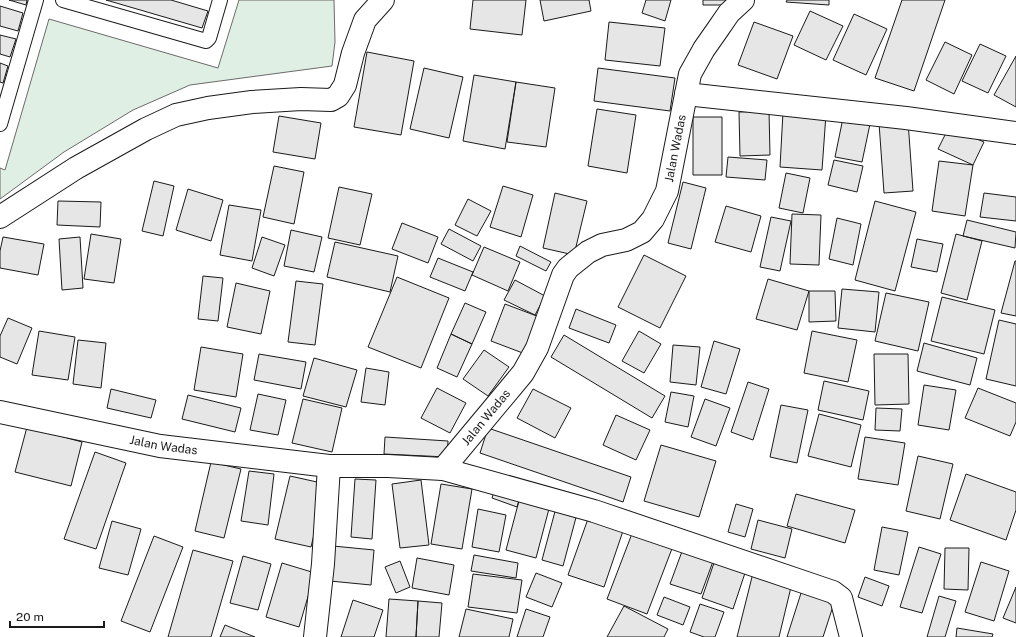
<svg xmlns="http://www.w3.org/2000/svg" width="1016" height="637" font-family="'Public Sans',sans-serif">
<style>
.green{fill:#e0efe3;stroke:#6a6a6a}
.building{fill:#e6e6e6;stroke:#1a1a1a}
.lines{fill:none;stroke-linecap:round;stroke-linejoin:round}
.lane-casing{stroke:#1a1a1a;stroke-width:16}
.street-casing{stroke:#1a1a1a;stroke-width:24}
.lane{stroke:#fff;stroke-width:14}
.street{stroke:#fff;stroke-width:22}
.labels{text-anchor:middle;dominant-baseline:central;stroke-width:3;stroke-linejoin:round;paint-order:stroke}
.street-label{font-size:12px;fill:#1a1a1a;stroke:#fff}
</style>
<rect width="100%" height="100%" fill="#fff"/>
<path class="green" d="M239,0h95l1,42 -3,24 -142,19 -57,25 -69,42 -64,47v-31l5,2 44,-151 169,49z"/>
<path class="building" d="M9,0h18l-1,5z
M106,0h65l37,11 -6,17z
M473,0h53l-4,35 -52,-6z
M540,0h49l2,11 -47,10z
M646,0h25l-6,21 -23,-8z
M703,0h31v5h-31z
M787,0h42v5l-43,-3z
M902,0h43l-31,91 -39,-13z
M0,6l23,7 -5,18 -18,-5z
M810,11l33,15 -17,34 -32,-15z
M854,14l33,15 -21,46 -33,-15z
M609,22l56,6 -5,38 -55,-6z
M754,22l39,14 -16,43 -39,-14z
M0,35l16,4 -6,18 -10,-3z
M945,42l27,13 -18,39 -28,-14z
M980,44l26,12 -18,37 -26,-12z
M367,52l47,9 -13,74 -47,-8z
M1016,56v51l-22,-12z
M0,63l8,3 -5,17 -3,-1z
M424,68l39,9 -14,61 -39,-9z
M598,68l77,10 -5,33 -76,-10z
M474,75l42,7 -11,67 -42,-8z
M516,82l39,6 -9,59 -39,-5z
M597,109l39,6 -9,58 -39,-7z
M769,111l1,44 -30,1 -1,-44z
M783,112l43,2 -4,56 -42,-3z
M279,116l42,7 -6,36 -42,-7z
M693,117h29v58h-29z
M843,118l27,6 -8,38 -27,-5z
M908,121l5,70 -29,2 -5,-70z
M949,127l35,15 -11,23 -35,-16z
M728,157l39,3 -2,20 -39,-3z
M834,160l29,6 -6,26 -29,-7z
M939,161l34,4 -8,51 -33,-5z
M274,166l30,6 -10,52 -31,-7z
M786,173l24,5 -7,35 -24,-5z
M154,181l20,5 -11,50 -21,-5z
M683,182l23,6 -15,61 -23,-6z
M503,186l30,9 -12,42 -31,-10z
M339,187l33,7 -12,51 -32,-7z
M188,189l35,11 -12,41 -35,-11z
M555,193l32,8 -13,54 -31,-7z
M984,193l32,4v24l-36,-4z
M468,199l23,12 -14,25 -22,-11z
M58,201l43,1 -1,25 -43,-2z
M875,201l41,11 -21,79 -40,-11z
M229,205l32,5 -9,51 -32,-6z
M726,206l35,10 -10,36 -36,-10z
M792,214l29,1 -2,50 -29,-1z
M771,217l20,4 -11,50 -20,-4z
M837,218l24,6 -8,41 -24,-6z
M967,220l49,12 -1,16 -52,-12z
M402,223l36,14 -10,26 -36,-14z
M449,229l32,17 -8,15 -32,-17z
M291,230l31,7 -8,35 -30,-6z
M91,234l30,5 -7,44 -30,-4z
M956,234l26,7 -15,59 -26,-7z
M3,237l41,7 -6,31 -38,-7v-17z
M80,237l3,51 -21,2 -3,-51z
M262,237l23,8 -11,31 -22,-8z
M917,239l26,5 -6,28 -26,-5z
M335,242l63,14 -8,36 -63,-15z
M520,246l31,16 -5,9 -30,-15z
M484,247l36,15 -12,29 -36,-16z
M644,255l42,21 -26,52 -42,-21z
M438,258l35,14 -8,19 -35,-14z
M1015,261h1v55l-15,-3z
M203,276l20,2 -5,43 -20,-2z
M397,277l52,21 -28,70 -53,-21z
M768,279l41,12 -12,39 -41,-11z
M515,280l30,16 -10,19 -31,-15z
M296,281l27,3 -8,61 -27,-3z
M236,283l34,8 -9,43 -34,-7z
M842,289l37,3 -4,40 -37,-4z
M809,291h26l1,30 -27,1z
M886,293l43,9 -11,49 -43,-10z
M942,297l53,13 -11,44 -53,-13z
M465,303l21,9 -14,32 -21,-10z
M505,304l37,14 -14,37 -37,-14z
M576,309l40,16 -7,18 -40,-15z
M8,318l24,10 -15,36 -17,-7v-21z
M999,320l17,4v62l-30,-7z
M39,331l36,6 -7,43 -36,-5z
M639,331l22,13 -17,29 -22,-12z
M812,331l45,9 -9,42 -44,-9z
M451,334l21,10 -15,33 -20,-9z
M564,335l101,61 -13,22 -101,-61z
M78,340l28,3 -5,45 -28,-4z
M714,341l26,8 -14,45 -25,-7z
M924,343l53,15 -7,27 -53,-14z
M673,345l27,2 -4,38 -26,-3z
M201,347l42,7 -7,43 -42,-7z
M484,350l25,17 -21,29 -25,-17z
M259,354l47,8 -5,27 -47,-9z
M874,354h34l1,50 -34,1z
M314,358l43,12 -11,37 -43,-11z
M366,368l23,4 -4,33 -24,-3z
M824,381l45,10 -6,29 -45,-10z
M748,382l21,7 -16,51 -22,-8z
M924,385l32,5 -7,40 -31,-5z
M437,388l29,15 -16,30 -29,-15z
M978,388l38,15v19l-6,14 -45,-18z
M111,389l45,11 -5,18 -44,-10z
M533,389l38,19 -16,30 -38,-20z
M671,392l23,4 -6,31 -23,-5z
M258,394l28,6 -8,35 -28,-5z
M188,395l53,13 -6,24 -53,-13z
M303,399l39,9 -10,44 -40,-9z
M705,399l25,9 -14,38 -25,-9z
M781,405l27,5 -11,53 -27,-6z
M876,408l26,1 -2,22 -25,-1z
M819,414l42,11 -10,42 -43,-11z
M616,415l34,15 -14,30 -33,-15z
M27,427l55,15 -11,44 -56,-14z
M488,428l143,49 -8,25 -143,-49z
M385,437l63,4 -1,16 -63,-3z
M865,437l40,6 -7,42 -40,-6z
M661,445l55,16 -17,56 -55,-16z
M95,452l31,11 -30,86 -32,-10z
M918,456l35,8 -13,55 -34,-8z
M211,462l30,7 -17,69 -29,-7z
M249,471l25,3 -6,51 -27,-4z
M966,474l50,18v18l-10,30 -56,-20z
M290,476l36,8 -15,63 -36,-8z
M355,479l21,1 -4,59 -21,-2z
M421,480l8,65 -29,3 -8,-64z
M441,484l31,5 -10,60 -31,-5z
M495,488l25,9 -3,10 -25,-9z
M796,494l59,16 -10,33 -58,-17z
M520,497l30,8 -14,53 -30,-8z
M557,504l21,6 -15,56 -21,-6z
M736,504l17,5 -8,28 -17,-5z
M478,509l28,6 -7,37 -27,-5z
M589,516l35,12 -20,59 -36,-12z
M758,520l34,9 -7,29 -34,-9z
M112,521l29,8 -13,46 -29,-7z
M882,527l26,5 -9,43 -25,-5z
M633,531l40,15 -26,68 -40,-15z
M154,536l29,11 -33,85 -29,-11z
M333,546l41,4 -3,35 -41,-4z
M684,546l31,10 -14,38 -31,-10z
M919,547l22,7 -19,59 -22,-6z
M945,548h24l-1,42 -24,-1z
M193,550l40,11 -22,76h-43z
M474,555l44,8 -2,15 -45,-7z
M243,556l28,8 -13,46 -28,-7z
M716,557l31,10 -14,42 -31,-11z
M417,558l37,7 -5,30 -37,-7z
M400,561l10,26 -14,6 -11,-26z
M981,562l28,9 -15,50 -29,-9z
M282,563l33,10 -16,54 -33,-10z
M536,573l26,10 -10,24 -26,-10z
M753,573l39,10 -13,54h-42z
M473,574l49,6 -5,33 -49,-6z
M865,577l24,9 -7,20 -24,-9z
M1016,587v36l-13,-5z
M802,590l33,10 -12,37h-36z
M939,596l17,5 -11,36h-18z
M664,597l26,10 -7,18 -26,-10z
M389,599l29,2 -2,36h-30z
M353,600l30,10 -9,27h-33z
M418,601l24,2 -3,34h-23z
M700,604l24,8 -9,25h-11l-14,-5z
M624,606l44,23 -4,8h-57z
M466,609l47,10 -4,18h-50z
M526,609l24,8 -7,20h-26z
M225,625l30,12h-35z
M957,628l36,6 -1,3h-36z"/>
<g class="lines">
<g class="lane-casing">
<path id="lane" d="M63,0l143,41 3,-3 11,-38
M0,124l36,-124"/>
</g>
<g class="street-casing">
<g id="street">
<path d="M686,94l220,24 110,15"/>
<path d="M0,217l76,-49 70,-39 30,-14 32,-7 44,-6 49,-3 30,1 7,-4 7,-11 8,-32 12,-33 18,-20"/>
<path id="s1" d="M0,412l160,34 169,20h59l55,3 80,-96 14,-25 26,-73 5,-7 20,-16 14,-7 24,-5 16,-8 11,-13 14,-28 23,-117 14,-25 14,-20 11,-16 14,-13"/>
<path d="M443,469l151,42 239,81 8,6 10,39"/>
<path d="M315,637l8,-73 6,-98"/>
</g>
</g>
<use href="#lane" class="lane"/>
<use href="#street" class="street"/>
</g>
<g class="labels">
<g class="street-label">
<text stroke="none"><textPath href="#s1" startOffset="863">Jalan Wadas</textPath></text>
<text stroke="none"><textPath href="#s1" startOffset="515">Jalan Wadas</textPath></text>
<text stroke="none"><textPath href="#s1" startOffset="167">Jalan Wadas</textPath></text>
</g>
</g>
<path d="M10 621v6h94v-6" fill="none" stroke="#1a1a1a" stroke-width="2"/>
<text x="16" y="621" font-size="12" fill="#1a1a1a" stroke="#ffffff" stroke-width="3" paint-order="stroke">20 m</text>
</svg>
